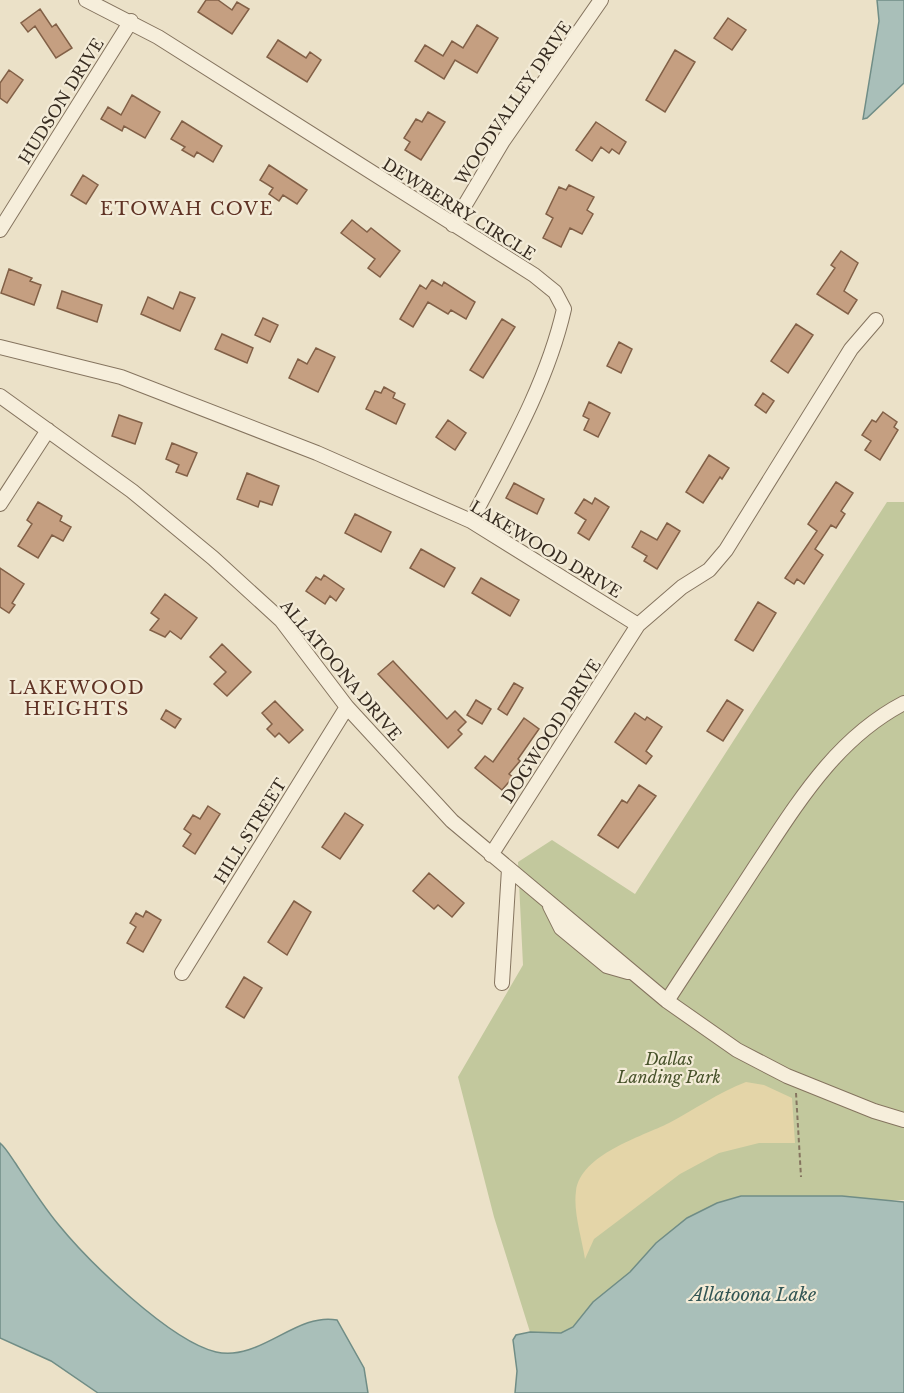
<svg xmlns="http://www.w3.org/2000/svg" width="904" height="1393" font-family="'Libre Baskerville',serif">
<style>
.green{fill:#c2c89d}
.sand{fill:#e4d5a8}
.water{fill:#a9bfb9;stroke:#708d86;stroke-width:1.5}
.building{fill:#c59f81;stroke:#826047;stroke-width:1.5}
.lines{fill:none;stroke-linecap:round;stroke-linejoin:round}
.minor-casing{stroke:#85745f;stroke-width:16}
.path{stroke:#85745f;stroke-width:2;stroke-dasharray:4.5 3;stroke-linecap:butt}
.minor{stroke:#f6eedb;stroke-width:14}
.labels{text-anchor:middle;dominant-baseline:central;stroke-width:4.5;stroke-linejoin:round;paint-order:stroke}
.street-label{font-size:16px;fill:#372c21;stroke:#f3ebd7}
.park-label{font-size:16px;font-style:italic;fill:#465129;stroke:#f3ebd7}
.neighbourhood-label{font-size:18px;letter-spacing:1.5px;fill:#5f3224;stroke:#f3ebd7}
.water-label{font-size:18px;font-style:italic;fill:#325554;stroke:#f3ebd7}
</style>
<rect width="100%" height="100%" fill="#ebe1c8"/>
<path class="green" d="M887,502h17v698l-98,2 -194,86 -19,14 -20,25 -11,6 -32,-1 -36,-115 -36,-140 65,-112 -5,-103 34,-22 83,54z"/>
<path class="sand" d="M746,1082l18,3 28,13 3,45h-36l-40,10 -39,21 -86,65 -9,20c-3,-20 -12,-47 -9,-68 5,-37 65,-54 93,-68 26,-14 49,-30 77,-41z"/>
<path class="water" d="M877,0h27v83l-37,35 -4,1 16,-98z
M0,1143c6,5 11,14 16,21 13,20 27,42 42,60 30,37 112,117 158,128 44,10 80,-40 121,-32l27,48 4,25h-270l-47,-32 -51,-23z
M741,1196h101l62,6v191h-389l2,-22 -4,-31 3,-5 14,-3 31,1 12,-6 20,-25 37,-30 26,-29 31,-25 30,-15z"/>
<path class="building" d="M206,0h12l14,10 5,-8 12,7 -17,25 -34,-22z
M40,9l12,18 4,-3 16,24 -16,10 -21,-32 -7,6 -7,-9z
M728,18l18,12 -14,20 -18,-12z
M477,25l21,13 -21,35 -22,-13 -11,19 -29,-18 10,-16 18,11 9,-15 11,7z
M278,40l28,18 4,-6 11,8 -14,22 -40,-25z
M675,50l20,12 -30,50 -19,-12z
M9,70l14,10 -16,23 -7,-5v-15z
M132,95l28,17 -15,26 -21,-12 -2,5 -21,-12 7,-12 13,8z
M428,112l17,10 -24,38 -16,-10 5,-8 -6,-4 12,-19 6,3z
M182,121l40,25 -9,16 -16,-10 -3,5 -12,-7 3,-3 -14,-8z
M596,122l30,20 -7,12 -7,-5 -3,4 -8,-6 -9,14 -16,-11z
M269,165l38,25 -10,14 -14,-9 -4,6 -10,-7 4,-6 -13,-8z
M83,175l15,10 -12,19 -15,-9z
M569,185l25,12 -7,13 6,4 -11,20 -12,-6 -9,19 -18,-9 10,-20 -7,-4 13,-27 7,3z
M352,220l15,12 4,-4 29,23 -20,26 -12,-9 7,-9 -34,-26z
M841,251l17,12 -14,28 13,9 -9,14 -31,-20 18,-26 -4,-3z
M9,269l23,9 -2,3 11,4 -7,20 -33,-12z
M432,280l10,6 2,-4 31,20 -9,17 -15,-9 -3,4 -20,-12 -15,25 -13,-8 20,-34 6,4z
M62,291l40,14 -5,17 -40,-14z
M180,292l15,6 -15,33 -39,-17 7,-17 25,12z
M263,318l15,7 -8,17 -15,-7z
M502,319l13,8 -32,51 -13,-8z
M796,324l17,11 -25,38 -17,-12z
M222,334l31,14 -6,15 -32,-14z
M619,342l13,7 -11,24 -14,-7z
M316,348l19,9 -17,35 -29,-14 9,-19 9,5z
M384,387l11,6 -2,5 12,6 -9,20 -30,-15 9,-18 6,2z
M763,393l11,8 -8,12 -11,-8z
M589,402l21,11 -12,24 -14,-7 5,-11 -6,-3z
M883,412l14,10 -3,5 4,3 -18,30 -15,-10 6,-9 -9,-6 10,-15 4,2z
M119,415l23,8 -7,21 -23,-8z
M448,420l18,13 -11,17 -19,-13z
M172,443l25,10 -10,23 -11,-4 3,-7 -13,-6z
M709,455l20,13 -7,11 -2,-2 -17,26 -17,-11z
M247,473l32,13 -7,19 -12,-4 -2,6 -21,-8z
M836,482l17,11 -12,18 4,3 -9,14 -5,-3 -16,24 8,6 -19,29 -7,-5 -3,5 -9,-6 32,-47 -9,-7z
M514,483l30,16 -7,15 -31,-16z
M595,498l14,9 -20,33 -11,-7 8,-13 -11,-7 9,-14 8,5z
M38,502l24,14 -2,5 11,6 -8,14 -11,-6 -14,23 -20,-12 14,-22 -5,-4z
M355,514l36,18 -10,20 -36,-19z
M667,523l13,8 -23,38 -13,-8 3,-5 -15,-9 9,-16 16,9z
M421,549l34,19 -11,19 -34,-19z
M0,568l24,16 -12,19 3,2 -6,8 -9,-6z
M324,575l20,14 -8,12 -6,-5 -5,8 -19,-13 10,-14 5,3z
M481,578l38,22 -9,16 -38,-23z
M165,594l32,24 -16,21 -11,-8 -5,6 -15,-7 9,-11 -8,-6z
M758,602l18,11 -23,38 -18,-11z
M222,644l29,28 -24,24 -13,-12 12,-12 -16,-15z
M393,661l54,58 8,-8 11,11 -8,8 4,4 -14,14 -70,-74z
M514,683l9,5 -16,27 -9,-6z
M476,700l15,9 -9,15 -15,-9z
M727,700l16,10 -20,31 -16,-10z
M275,701l28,29 -14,13 -10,-10 -4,4 -8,-8 5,-5 -10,-11z
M166,710l15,9 -6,9 -14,-9z
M635,713l10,7 2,-3 15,10 -16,24 6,5 -6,8 -31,-22z
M524,718l15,11 -21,30 2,2 -11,13 4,3 -11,13 -27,-22 10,-12 8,6z
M639,785l17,11 -38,52 -20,-13 24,-35 5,3z
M208,806l12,8 -25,40 -12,-8 8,-12 -7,-5 9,-14 7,4z
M345,813l18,12 -23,34 -18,-12z
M429,873l35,30 -12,14 -14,-12 -4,4 -21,-18z
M294,901l17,11 -24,43 -19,-13z
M146,911l15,9 -18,32 -16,-9 9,-16 -6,-4 6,-10 7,4z
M244,977l18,11 -18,30 -18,-11z"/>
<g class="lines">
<g class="minor-casing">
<path id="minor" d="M86,0l72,37 376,238 21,17 9,17c-17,75 -58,145 -93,212
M453,225l50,-84 98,-141
M0,230l131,-209
M0,347l121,30 196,76 154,68 167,104
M0,396l132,95 81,67 68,62 66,87 105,114 215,180 70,49 50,26 87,35 30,9
M0,504l48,-74
M491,855l147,-230 44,-38 27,-17 17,-20 125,-201 25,-29
M550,906l11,22 46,38 21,6
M182,973l165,-266
M502,983l7,-114
M667,1001c29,-45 59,-89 88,-134 42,-63 80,-128 149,-164"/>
</g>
<path class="path" d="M796,1093l5,84"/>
<use href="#minor" class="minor"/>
</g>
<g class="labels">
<g class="street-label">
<text transform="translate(61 101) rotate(-58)">HUDSON DRIVE</text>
<text transform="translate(513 103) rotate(-56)">WOODVALLEY DRIVE</text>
<text transform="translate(459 209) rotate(32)">DEWBERRY CIRCLE</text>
<text transform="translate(546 549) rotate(31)">LAKEWOOD DRIVE</text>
<text transform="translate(341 670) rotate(50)">ALLATOONA DRIVE</text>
<text transform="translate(551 731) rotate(-57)">DOGWOOD DRIVE</text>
<text transform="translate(250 831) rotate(-58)">HILL STREET</text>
</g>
<g class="park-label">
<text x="669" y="1059">Dallas<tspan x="669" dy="18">Landing Park</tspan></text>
</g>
<g class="neighbourhood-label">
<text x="187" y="209">ETOWAH COVE</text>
<text x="77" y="688">LAKEWOOD<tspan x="77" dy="21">HEIGHTS</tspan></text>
</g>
<g class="water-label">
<text x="753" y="1295">Allatoona Lake</text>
</g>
</g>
</svg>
